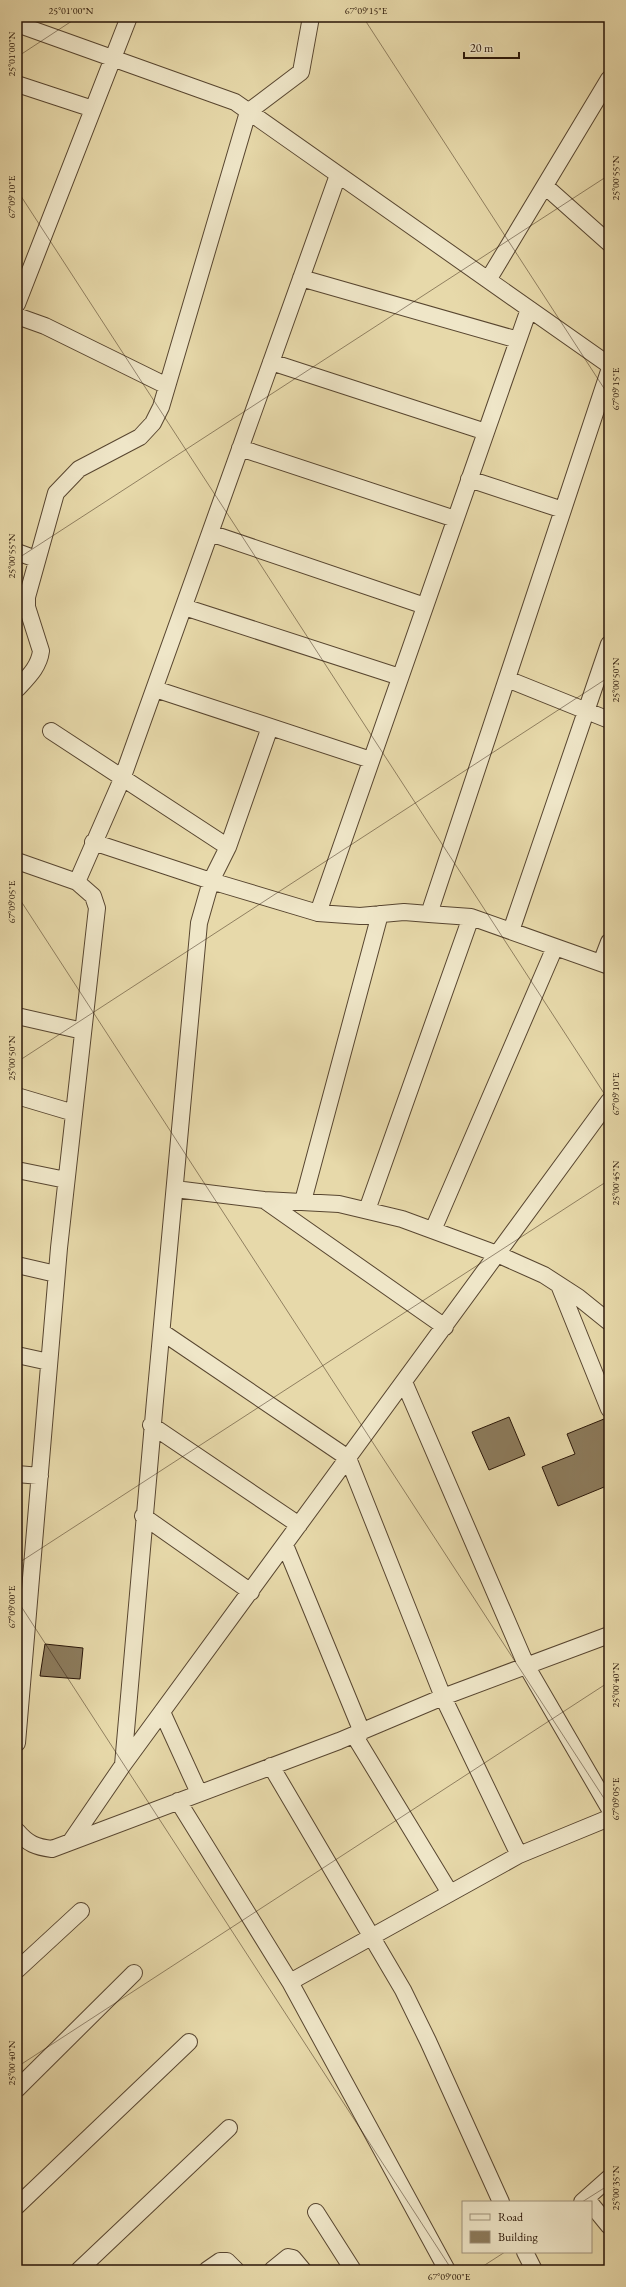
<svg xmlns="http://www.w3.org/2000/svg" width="626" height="2287" font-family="'EB Garamond',serif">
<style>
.building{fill:#8c7b5c;stroke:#291507}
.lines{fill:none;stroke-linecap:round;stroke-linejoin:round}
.minor-casing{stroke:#584630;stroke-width:18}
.minor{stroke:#efe6c8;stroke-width:16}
.ticks{fill:none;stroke:#291507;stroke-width:1;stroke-opacity:0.45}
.neatline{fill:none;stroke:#291507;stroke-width:1.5}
.ticks-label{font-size:10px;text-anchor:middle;fill:#291507}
</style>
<rect width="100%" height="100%" fill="#e7d9aa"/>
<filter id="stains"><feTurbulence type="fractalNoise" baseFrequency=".005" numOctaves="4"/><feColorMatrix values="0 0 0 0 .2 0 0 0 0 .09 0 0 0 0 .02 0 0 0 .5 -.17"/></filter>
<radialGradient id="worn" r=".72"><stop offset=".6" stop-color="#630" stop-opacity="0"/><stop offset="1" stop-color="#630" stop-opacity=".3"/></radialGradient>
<path class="building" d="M509,1417l16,38 -36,15 -17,-38z
M604,1419l5,12v54l-51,21 -16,-39 33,-13 -8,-20z
M45,1644l38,4 -3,31 -40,-3z"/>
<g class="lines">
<g class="minor-casing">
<path id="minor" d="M17,24l218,78 374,263
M17,84l76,25
M545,186l64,57
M301,278l217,62
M488,280l121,-201
M17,304l112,-287
M17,316l28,10 122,60
M271,362l215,70
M609,371l-180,543 42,3 138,49
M240,448l215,71
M469,479l94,31
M210,533l215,73
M17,552l19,7
M184,607l216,70
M507,679l102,41
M17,689c11,-12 22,-22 24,-38l-14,-44v-10l29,-104 23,-24 61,-32 13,-14 8,-16 87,-295 53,-40 10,-55
M155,689l216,71
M51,731l177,116
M93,842l118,39 107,32 42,3 44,-4 25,2
M17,861l60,21 16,14 4,12 -38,340 -42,495
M77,882l45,-103 216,-604
M318,913l211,-604
M511,931l98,-287
M601,963l8,-21
M17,1016l66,15
M17,1096l57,17
M17,1170l49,10
M175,1189l89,11 75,4 63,15 95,35 47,21 34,22 31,25
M264,1200l181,127
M303,1201l77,-287
M367,1210l104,-293
M433,1230l122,-283
M17,1265l39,9
M559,1285l50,124
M162,1332l186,126 95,239 76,158
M17,1355l32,7
M404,1382l123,285 82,141
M151,1425l148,100
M17,1474l23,2
M143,1516l108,76
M285,1545l77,187
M162,1712l37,81
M354,1735l96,158
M123,1765c23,-281 51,-561 76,-842l12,-42 17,-34 42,-120
M271,1766l132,224 25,51 73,161
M178,1801l112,181 157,288
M17,1831c11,13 19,16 35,18l287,-108 104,-44 166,-62
M71,1841l52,-76 486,-664
M17,1970l64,-59
M290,1982l229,-127 90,-37
M17,2089l117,-116
M582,2202l27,-24
M591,2204l18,22
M17,2206l172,-164
M316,2212l37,58
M525,2252l9,18
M79,2270l150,-142
M207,2270l13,-9h7l9,9
M272,2270l16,-13 5,1 10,12"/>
</g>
<use href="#minor" class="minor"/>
</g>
<path class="ticks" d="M363,17l246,379M17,57l61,-40M17,190l592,911M17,559l592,-384M17,895l592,911M17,1062l592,-385M17,1564l592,-384M17,1600l435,670M17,2067l592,-385M582,2202l27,-17M477,2270l28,-18"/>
<rect width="626" height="2287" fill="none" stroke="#e7d9aa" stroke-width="44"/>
<rect x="462" y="2201" width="130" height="52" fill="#efe6c8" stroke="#a0927b"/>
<rect x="470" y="2214" width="20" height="6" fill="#efe6c8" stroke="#a0927b"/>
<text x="498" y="2221" font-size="12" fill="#291507">Road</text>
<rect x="470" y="2231" width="20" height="12" fill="#8c7b5c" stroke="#a0927b"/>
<text x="498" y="2241" font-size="12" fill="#291507">Building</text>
<path d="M464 52v6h55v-6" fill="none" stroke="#291507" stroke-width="2"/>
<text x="470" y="52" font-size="12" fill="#291507" stroke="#efe6c8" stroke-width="3" paint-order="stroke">20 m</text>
<rect x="22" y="22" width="582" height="2243" class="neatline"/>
<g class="ticks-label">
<text x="71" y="14">25°01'00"N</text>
<text x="366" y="14">67°09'15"E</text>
<text transform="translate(11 54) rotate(-90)" y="4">25°01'00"N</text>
<text transform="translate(615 178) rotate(-90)" y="4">25°00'55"N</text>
<text transform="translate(11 197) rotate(-90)" y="4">67°09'10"E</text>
<text transform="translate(615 389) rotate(-90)" y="4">67°09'15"E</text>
<text transform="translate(11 556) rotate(-90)" y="4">25°00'55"N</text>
<text transform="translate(615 680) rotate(-90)" y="4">25°00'50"N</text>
<text transform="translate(11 902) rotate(-90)" y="4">67°09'05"E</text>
<text transform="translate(11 1058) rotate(-90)" y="4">25°00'50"N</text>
<text transform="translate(615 1094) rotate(-90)" y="4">67°09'10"E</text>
<text transform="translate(615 1183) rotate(-90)" y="4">25°00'45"N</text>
<text transform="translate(11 1607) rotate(-90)" y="4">67°09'00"E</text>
<text transform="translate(615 1685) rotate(-90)" y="4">25°00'40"N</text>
<text transform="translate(615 1799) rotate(-90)" y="4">67°09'05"E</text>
<text transform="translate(11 2063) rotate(-90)" y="4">25°00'40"N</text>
<text transform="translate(615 2188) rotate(-90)" y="4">25°00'35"N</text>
<text x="449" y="2280">67°09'00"E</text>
</g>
<rect width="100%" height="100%" filter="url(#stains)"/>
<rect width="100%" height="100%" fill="url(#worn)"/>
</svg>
